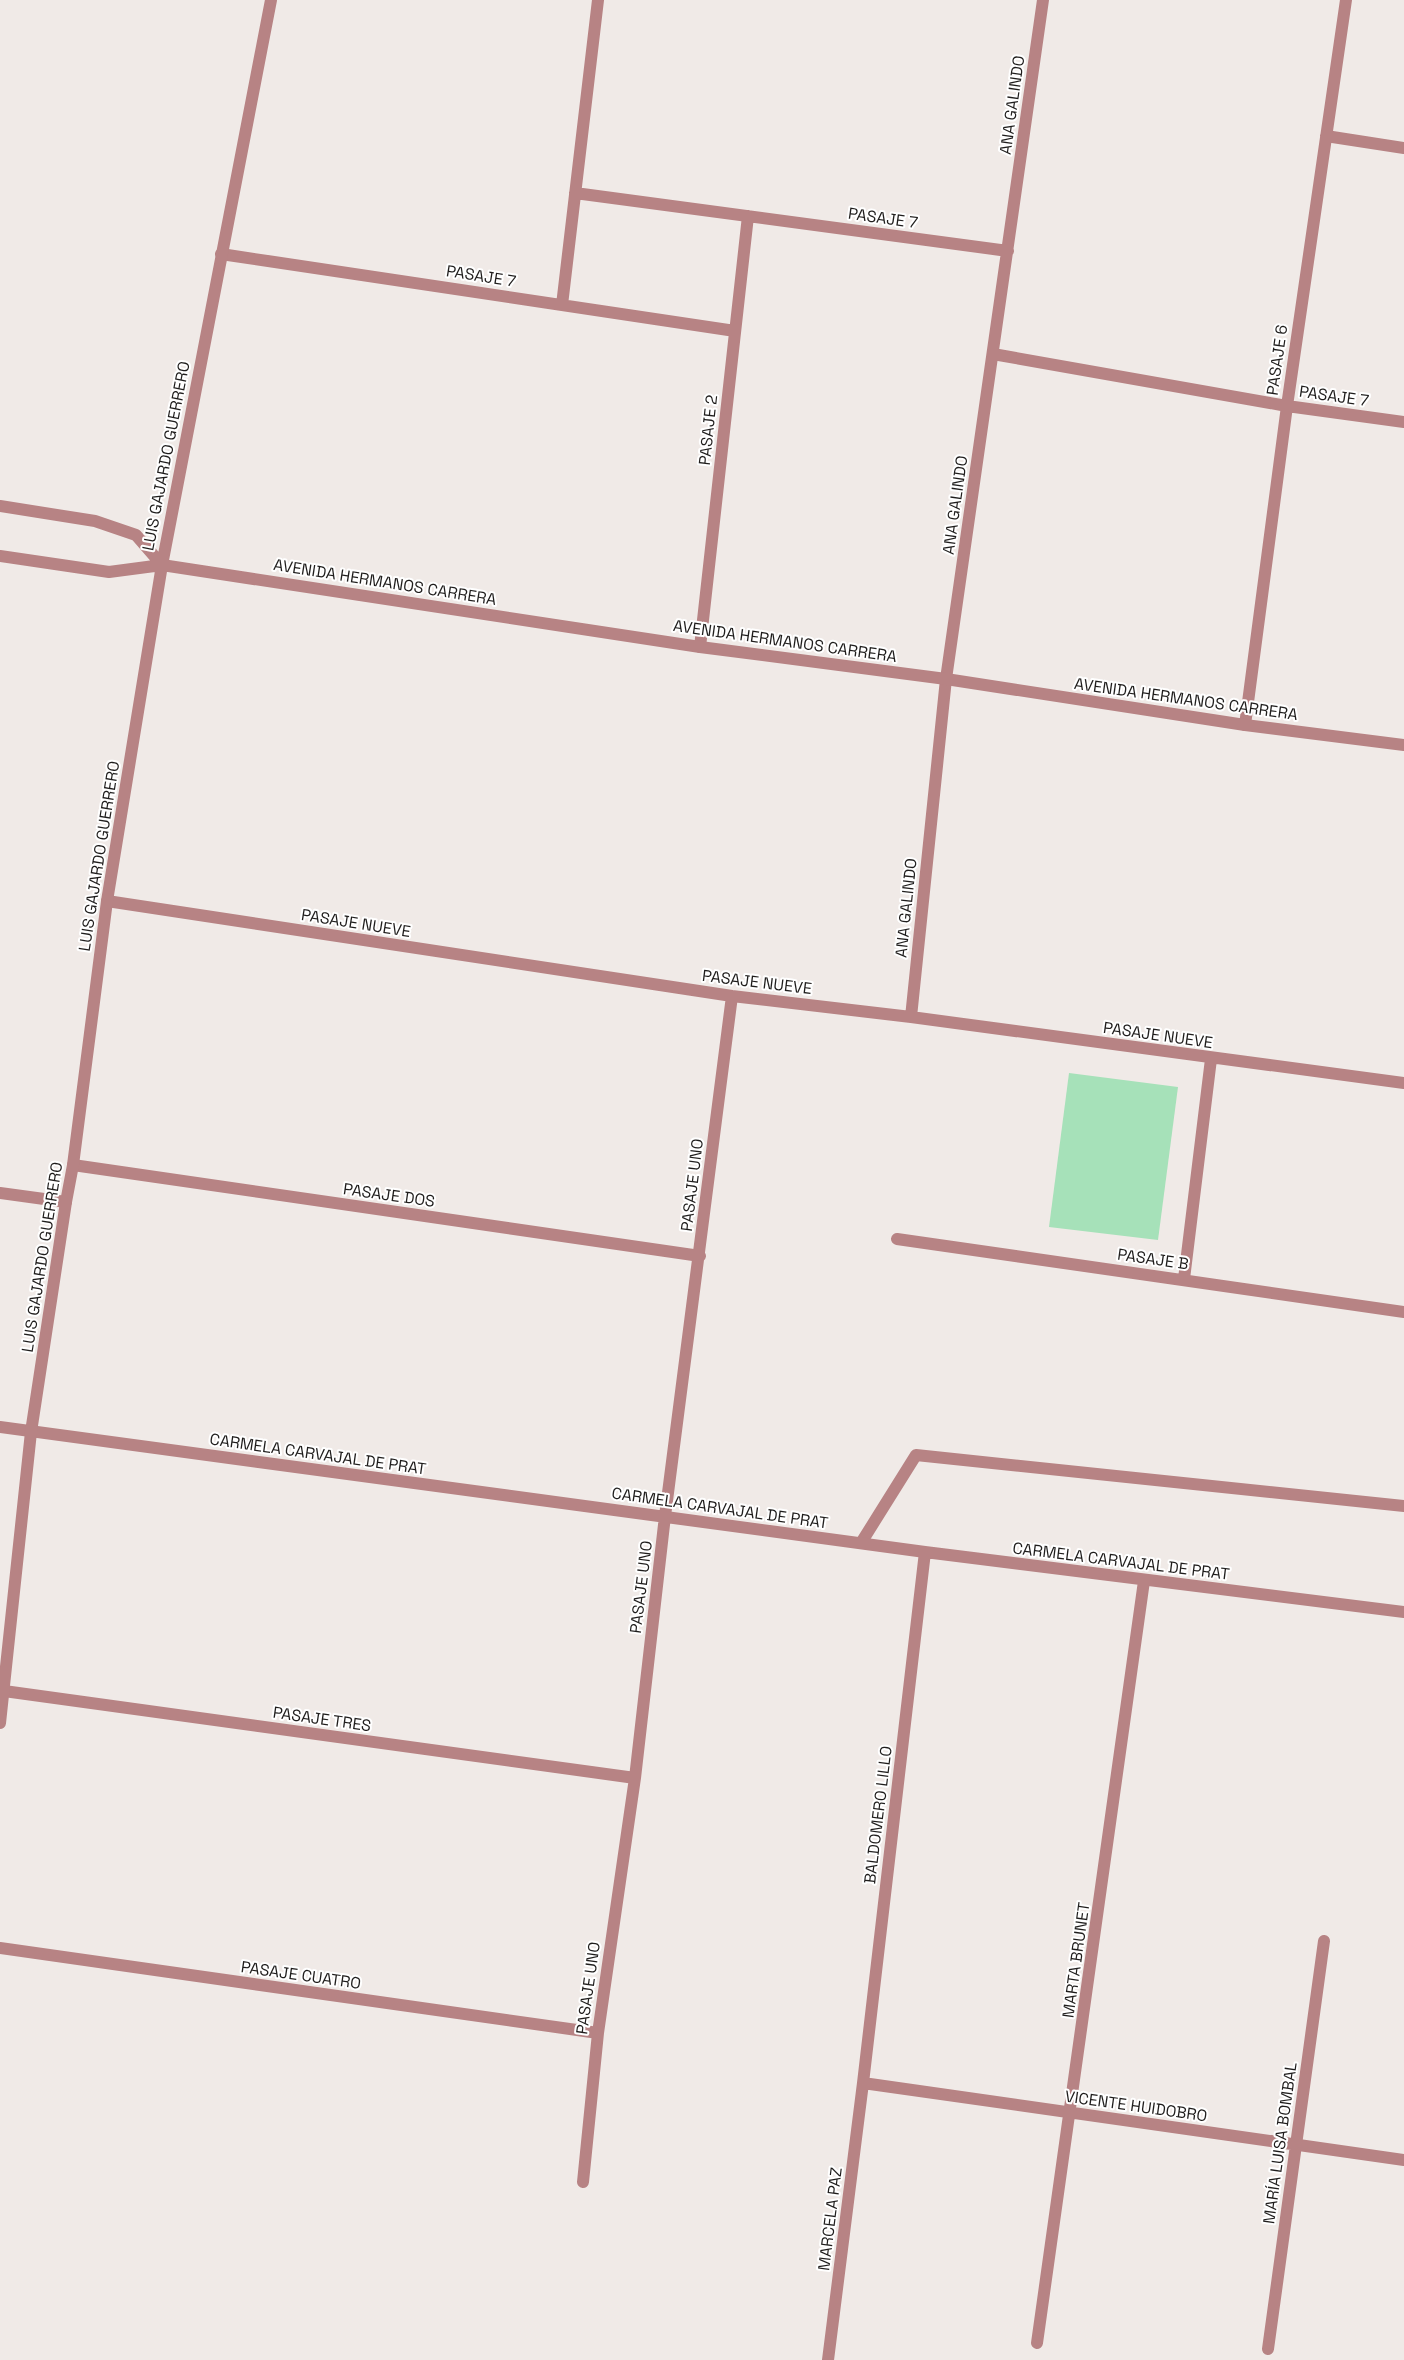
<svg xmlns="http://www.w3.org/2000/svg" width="1404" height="2360" font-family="'Space Grotesk',sans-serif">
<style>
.green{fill:#a6e1b9}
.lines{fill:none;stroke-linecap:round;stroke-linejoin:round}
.service{stroke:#b78384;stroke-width:12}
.minor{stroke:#b78384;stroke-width:12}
.tertiary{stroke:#b78384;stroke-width:12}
.labels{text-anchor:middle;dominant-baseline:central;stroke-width:4;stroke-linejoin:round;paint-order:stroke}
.street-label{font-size:16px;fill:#1f1d1c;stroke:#fff}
</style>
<rect width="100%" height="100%" fill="#f0eae7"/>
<path class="green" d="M1069,1073l109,14 -20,153 -109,-13z"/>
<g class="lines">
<path class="service" d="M861,1543l55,-88 488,51"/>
<path class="minor" d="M1326,136l78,12
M575,193l433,58
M221,254l514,77
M562,305l36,-305
M993,354l294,52 117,16
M700,647l48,-431
M1245,725l42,-319 59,-406
M107,901l625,95 179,21 493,66
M911,1017l35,-338 97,-679
M73,1165l627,91
M0,1193l66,9
M897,1239l507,73
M1184,1279l27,-220
M0,1427l925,125 479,60
M4,1691l631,87
M0,1948l598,85
M863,2083l541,77
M583,2182l15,-149 37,-255 30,-262 67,-520
M1037,2343l107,-762
M1268,2349l56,-408
M828,2360l35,-277 62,-531"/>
<path class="tertiary" d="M0,506l95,15 41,14 26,30
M0,556l109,16 53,-7 538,82 246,32 299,46 159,20
M0,1723l31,-291 35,-230 7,-37 34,-264 55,-336 109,-565"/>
</g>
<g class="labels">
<g class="street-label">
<text transform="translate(1012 105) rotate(-82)">ANA GALINDO</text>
<text transform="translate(883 218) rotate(8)">PASAJE 7</text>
<text transform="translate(481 276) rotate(9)">PASAJE 7</text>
<text transform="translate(1277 360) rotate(-82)">PASAJE 6</text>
<text transform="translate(1334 396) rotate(8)">PASAJE 7</text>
<text transform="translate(708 430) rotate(-84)">PASAJE 2</text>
<text transform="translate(166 456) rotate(-79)">LUIS GAJARDO GUERRERO</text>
<text transform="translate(955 505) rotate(-82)">ANA GALINDO</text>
<text transform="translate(385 582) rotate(9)">AVENIDA HERMANOS CARRERA</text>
<text transform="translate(785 641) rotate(8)">AVENIDA HERMANOS CARRERA</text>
<text transform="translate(1186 699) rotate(8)">AVENIDA HERMANOS CARRERA</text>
<text transform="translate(99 856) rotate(-81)">LUIS GAJARDO GUERRERO</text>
<text transform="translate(906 908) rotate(-84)">ANA GALINDO</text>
<text transform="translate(356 923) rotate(9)">PASAJE NUEVE</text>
<text transform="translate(757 982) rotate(7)">PASAJE NUEVE</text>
<text transform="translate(1158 1035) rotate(8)">PASAJE NUEVE</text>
<text transform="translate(692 1185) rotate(-83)">PASAJE UNO</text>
<text transform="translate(389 1195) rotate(8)">PASAJE DOS</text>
<text transform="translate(42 1257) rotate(-81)">LUIS GAJARDO GUERRERO</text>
<text transform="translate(1153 1259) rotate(8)">PASAJE B</text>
<text transform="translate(318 1454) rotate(8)">CARMELA CARVAJAL DE PRAT</text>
<text transform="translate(720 1508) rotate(8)">CARMELA CARVAJAL DE PRAT</text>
<text transform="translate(1121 1561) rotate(7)">CARMELA CARVAJAL DE PRAT</text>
<text transform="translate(641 1587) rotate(-83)">PASAJE UNO</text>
<text transform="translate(322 1719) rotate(8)">PASAJE TRES</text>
<text transform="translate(878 1815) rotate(-83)">BALDOMERO LILLO</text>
<text transform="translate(1076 1960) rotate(-82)">MARTA BRUNET</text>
<text transform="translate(301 1975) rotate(8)">PASAJE CUATRO</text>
<text transform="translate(588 1988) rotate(-82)">PASAJE UNO</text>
<text transform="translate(1136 2106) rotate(8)">VICENTE HUIDOBRO</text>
<text transform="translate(1280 2143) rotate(-82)">MARÍA LUISA BOMBAL</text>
<text transform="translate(830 2219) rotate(-83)">MARCELA PAZ</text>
</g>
</g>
</svg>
